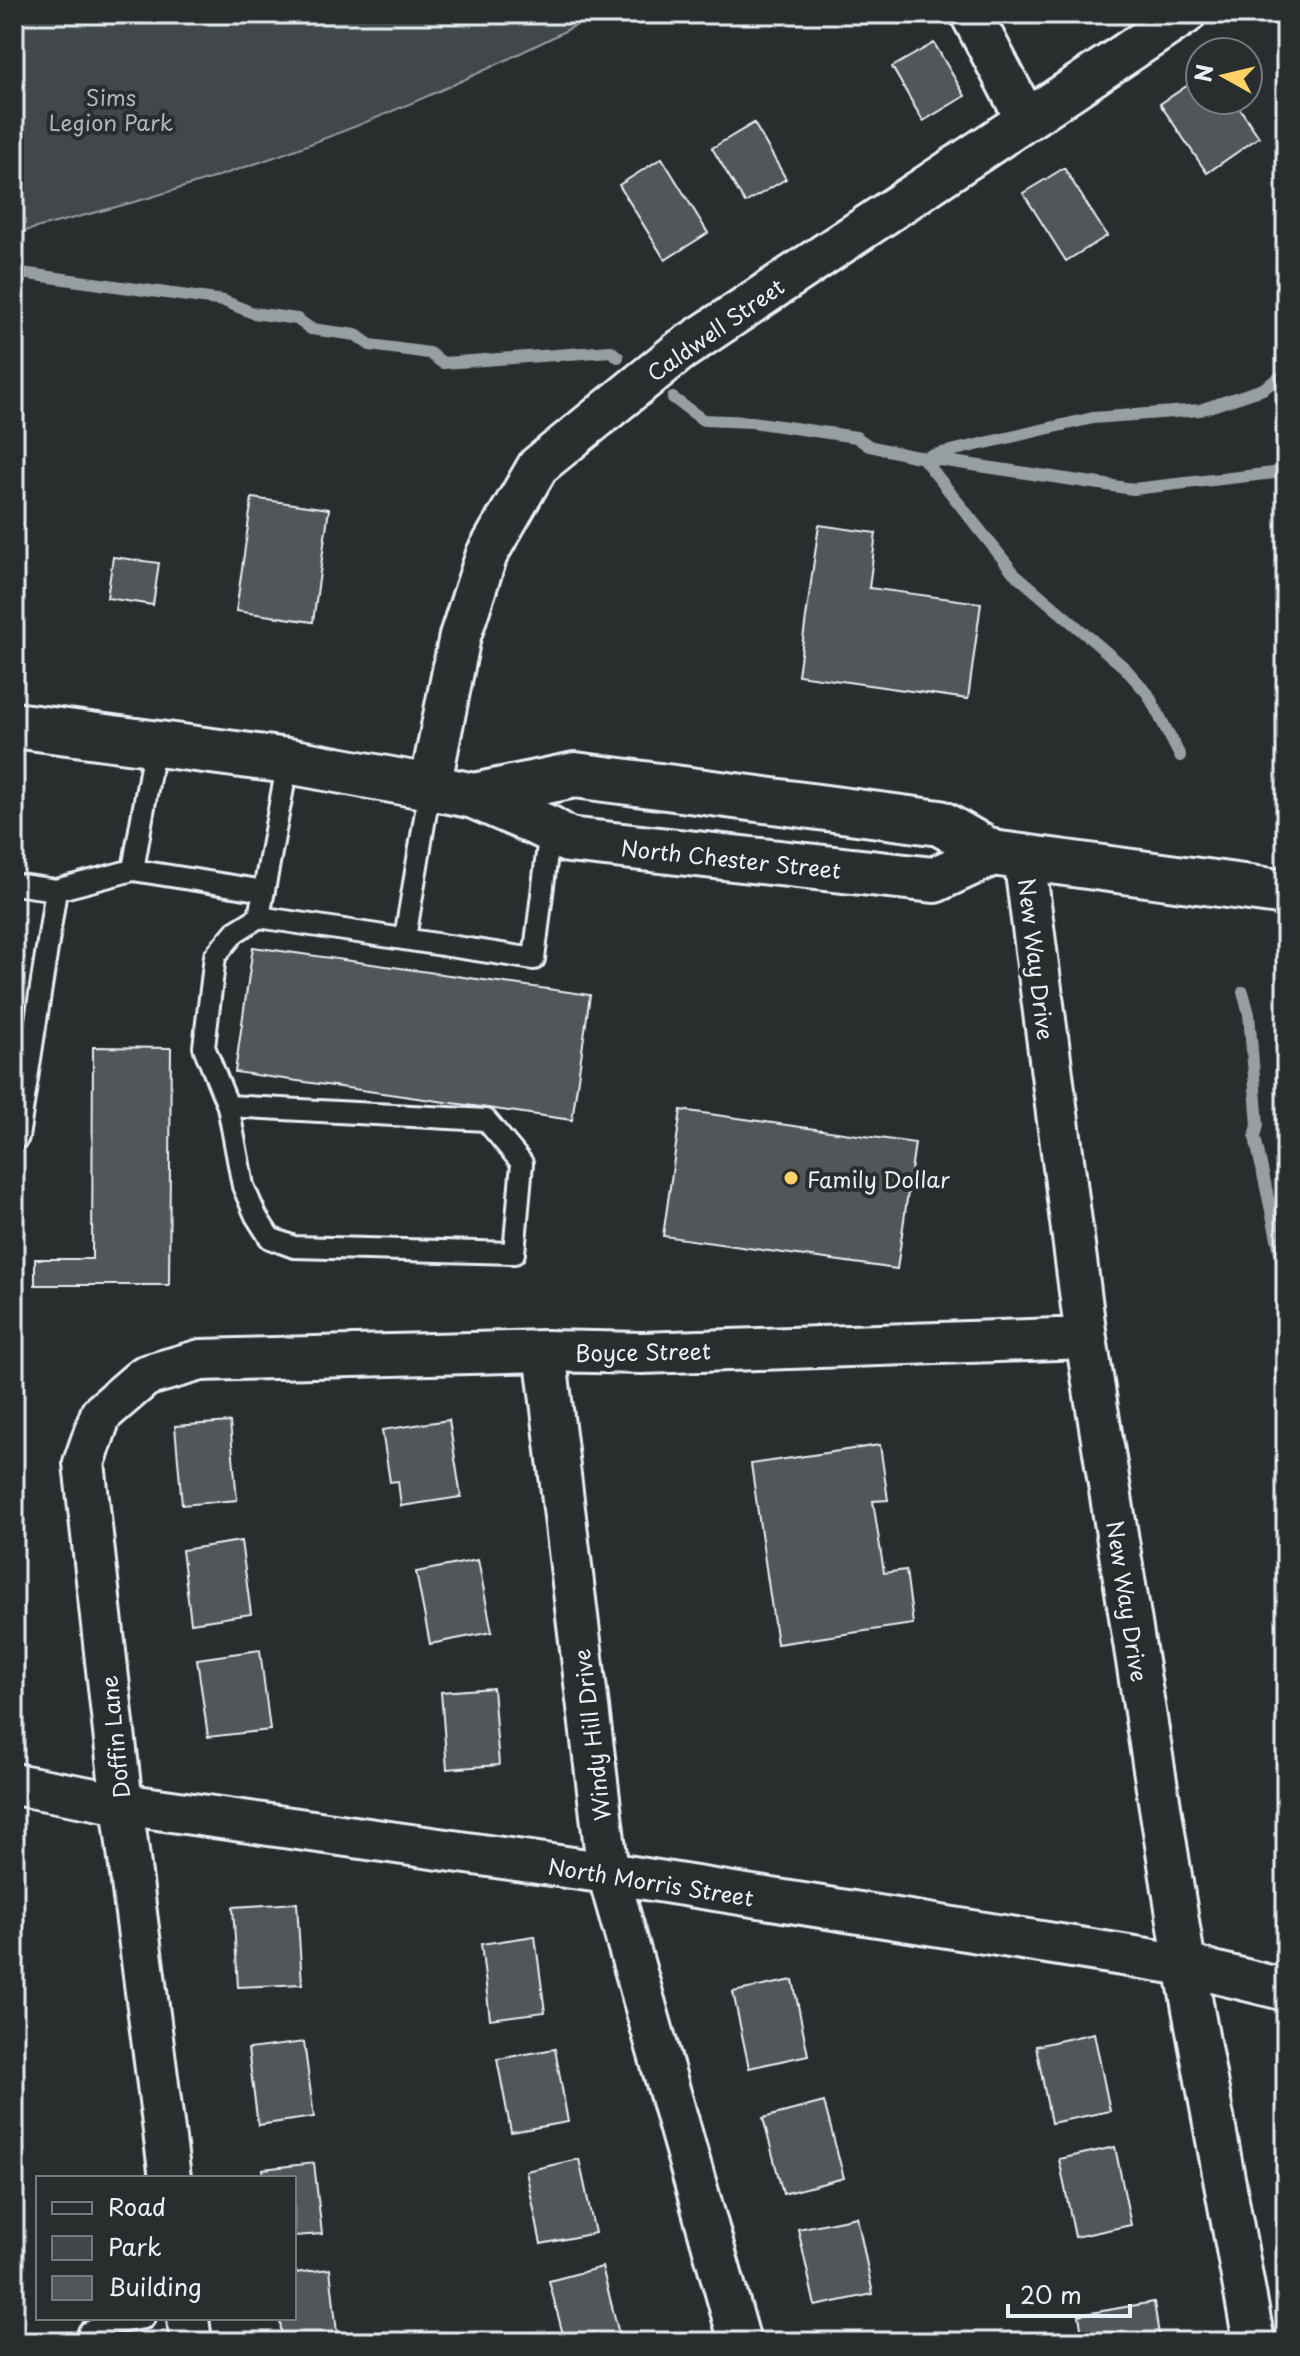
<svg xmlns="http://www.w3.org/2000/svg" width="1300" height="2356" font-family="'Playpen Sans',sans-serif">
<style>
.green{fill:#424648;stroke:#959ca0;stroke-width:2}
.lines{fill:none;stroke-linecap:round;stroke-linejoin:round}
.stream{stroke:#989fa3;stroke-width:12}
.building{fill:#535759;stroke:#e8f1f8;stroke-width:2}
.lane-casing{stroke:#e8f1f8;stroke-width:26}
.street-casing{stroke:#e8f1f8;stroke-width:46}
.primary-casing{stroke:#e8f1f8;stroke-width:50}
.lane{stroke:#2a2d2e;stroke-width:20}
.street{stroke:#2a2d2e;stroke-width:40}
.primary{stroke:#2a2d2e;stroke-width:44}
.poi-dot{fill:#ffd166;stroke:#2a2d2e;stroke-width:3}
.labels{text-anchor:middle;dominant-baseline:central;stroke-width:8;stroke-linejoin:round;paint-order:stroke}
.park-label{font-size:22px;fill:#aeb5ba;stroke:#2a2d2e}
.street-label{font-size:22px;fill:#e8f1f8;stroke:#2a2d2e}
.poi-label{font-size:22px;fill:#e8f1f8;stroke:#2a2d2e;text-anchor:start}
</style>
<rect width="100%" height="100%" fill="#2a2d2e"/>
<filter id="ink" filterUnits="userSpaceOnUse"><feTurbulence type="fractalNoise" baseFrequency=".0125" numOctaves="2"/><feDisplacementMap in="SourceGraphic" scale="16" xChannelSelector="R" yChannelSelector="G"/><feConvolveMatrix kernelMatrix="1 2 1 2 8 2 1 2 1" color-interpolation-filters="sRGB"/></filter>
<g filter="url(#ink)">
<path class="green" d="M14,14h584c-141,74 -290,137 -443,182 -47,14 -94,25 -141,38z"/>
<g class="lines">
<path class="stream" d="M14,272l210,29 29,12 44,6 14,10 45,6 14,10 59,8 14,10 168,-12 7,6
M673,398l30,22 49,2 104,15 13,9 44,10 220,33 141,-16 12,-4
M929,456l164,-38 107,-8 63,-21 23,-16
M922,457l92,116 111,95 23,26 32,62
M1243,992l6,22 9,111 -3,12 27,124 -2,114h6"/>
</g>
<path class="building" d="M934,43l31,53 -42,25 -31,-54z
M1200,77v23h34l25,37 -52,36 -47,-69z
M754,123l32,56 -41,24 -33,-55z
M662,158l46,75 -43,27 -46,-75z
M1064,168l43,68 -41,25 -43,-68z
M252,498l77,11 -16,113 -77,-11z
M819,525l57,8 -7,55 112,15 -13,96 -170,-24z
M113,557l46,6 -6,42 -46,-7z
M253,947l337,48 -18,125 -337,-48z
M93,1047l78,1 -2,237h-134v-26h57z
M681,1110l234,33 -18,126 -234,-33z
M449,1420l12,77 -60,9 -3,-25 -8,1 -8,-52z
M230,1422l7,78 -55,5 -7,-79z
M880,1445l8,55 -15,1 11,72 22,-3 7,54 -136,20 -26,-180z
M241,1541l10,73 -60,9 -9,-73z
M478,1560l14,72 -62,12 -14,-72z
M260,1650l10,80 -62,7 -11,-78z
M493,1688l6,77 -52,4 -6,-77z
M297,1903l5,81 -64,3 -5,-80z
M535,1936l10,76 -55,7 -9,-75z
M793,1980l15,75 -59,13 -16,-76z
M1094,2033l16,78 -59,12 -15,-77z
M304,2042l10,75 -56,8 -10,-76z
M555,2049l13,73 -57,10 -14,-73z
M824,2102l20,76 -61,16 -20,-76z
M1115,2147l16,78 -56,12 -16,-78z
M579,2159l16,74 -54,11 -15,-73z
M314,2163l8,71 -28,2v-58h-30l-1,-9z
M857,2217l16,77 -58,12 -17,-77z
M602,2267l19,75h-56l-16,-61z
M330,2269l8,73h-56l-2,-24h14v-45z
M1154,2302l6,40h-77l-4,-27z"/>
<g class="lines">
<g class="lane-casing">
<path id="lane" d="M288,761l-29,156 275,42 16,-130
M133,870l131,21
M14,884l42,6 77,-20 22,-127
M405,938l25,-151
M228,1106l258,14 36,43 -8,90 -220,-6 -24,-9 -14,-22 -13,-30 -15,-80 -24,-59 11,-91 20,-24 24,-15
M14,1138l4,-1 38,-247
M89,2332l20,-8 35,-6"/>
</g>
<g class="street-casing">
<path id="street" d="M971,14l55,105
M430,787l30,-151 27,-82 51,-88 143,-116 504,-336
M1024,857l62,481 99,627 69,377
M545,1351l63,522 132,469
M14,1784l108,20 486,69 577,92 101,25
M170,2178l-48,-374 -38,-341 17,-49 44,-38 56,-16 344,-9 97,2 444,-15
M188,2318l3,24"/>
</g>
<g class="primary-casing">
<path id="primary" d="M14,725l274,36 142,26 44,9 76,33 18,11 366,40 58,-27
M474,796l101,-21 365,48 52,30 294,40"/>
</g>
<use href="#lane" class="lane"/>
<use href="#street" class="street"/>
<use href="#primary" class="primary"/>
</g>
</g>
<circle class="poi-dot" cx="791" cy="1178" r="8"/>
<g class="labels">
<g class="park-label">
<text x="111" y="96">Sims<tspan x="111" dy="25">Legion Park</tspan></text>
</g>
<g class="street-label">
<text transform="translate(715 329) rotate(-35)">Caldwell Street</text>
<text transform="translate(731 858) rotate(6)">North Chester Street</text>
<text transform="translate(1037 959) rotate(83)">New Way Drive</text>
<text transform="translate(643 1351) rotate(-1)">Boyce Street</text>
<text transform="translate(1128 1601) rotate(81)">New Way Drive</text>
<text transform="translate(591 1735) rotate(-97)">Windy Hill Drive</text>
<text transform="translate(114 1737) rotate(-96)">Doffin Lane</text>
<text transform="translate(651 1881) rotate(9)">North Morris Street</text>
</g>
<g class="poi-label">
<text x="807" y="1178">Family Dollar</text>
</g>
</g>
<rect width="1300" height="2356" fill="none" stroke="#2a2d2e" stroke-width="48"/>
<rect x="24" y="24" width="1252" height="2308" fill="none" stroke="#e8f1f8" stroke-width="3" filter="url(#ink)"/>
<rect x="36" y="2176" width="260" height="144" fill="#2a2d2e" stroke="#767b7f" stroke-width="2"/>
<rect x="52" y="2202" width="40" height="12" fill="#2a2d2e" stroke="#767b7f" stroke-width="2"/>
<text x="108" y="2216" font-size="24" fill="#e8f1f8">Road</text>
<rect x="52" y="2236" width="40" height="24" fill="#424648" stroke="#767b7f" stroke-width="2"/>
<text x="108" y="2256" font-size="24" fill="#e8f1f8">Park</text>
<rect x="52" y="2276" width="40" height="24" fill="#535759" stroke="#767b7f" stroke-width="2"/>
<text x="108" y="2296" font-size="24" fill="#e8f1f8">Building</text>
<g transform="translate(1224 76) rotate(278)"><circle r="38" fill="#2a2d2e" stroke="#767b7f" stroke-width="2"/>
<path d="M0-6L14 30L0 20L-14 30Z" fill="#ffd166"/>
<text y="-12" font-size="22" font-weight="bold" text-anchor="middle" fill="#e8f1f8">N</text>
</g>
<path d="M1008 2304v12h122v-12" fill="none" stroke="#e8f1f8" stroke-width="4"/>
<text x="1020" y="2304" font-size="24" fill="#e8f1f8" stroke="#2a2d2e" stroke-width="6" paint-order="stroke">20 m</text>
</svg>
